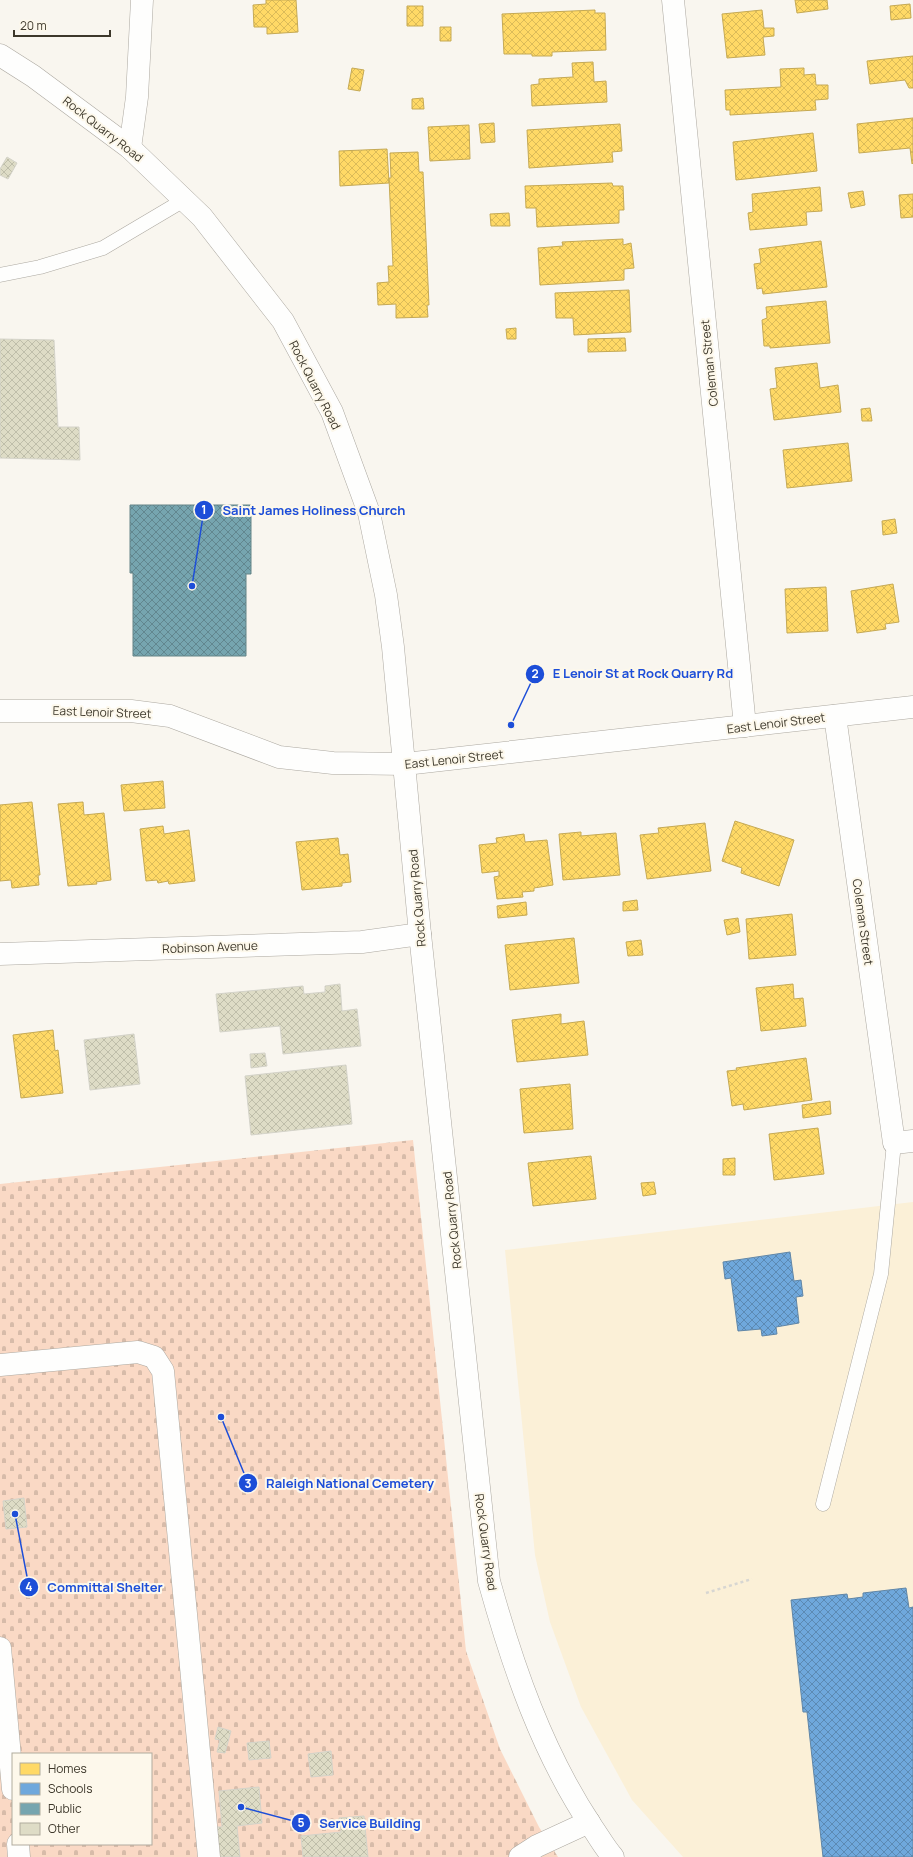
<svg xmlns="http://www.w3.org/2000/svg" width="913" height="1857" font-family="Manrope,sans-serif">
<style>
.built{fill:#fbf0d7}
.cemetery{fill:url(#cemetery-stones);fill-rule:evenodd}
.homes{fill:url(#homes-cross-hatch);stroke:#c5a954}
.schools{fill:url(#schools-cross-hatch);stroke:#6086a7}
.public{fill:url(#public-cross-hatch);stroke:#658487}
.building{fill:url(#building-cross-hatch);stroke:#d4d3c9}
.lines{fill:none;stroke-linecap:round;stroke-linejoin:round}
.service-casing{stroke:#aca8a0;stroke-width:15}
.minor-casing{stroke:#aca8a0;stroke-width:23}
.secondary-casing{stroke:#aca8a0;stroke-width:23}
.path{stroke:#d7d6d2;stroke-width:2.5;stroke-dasharray:3 3;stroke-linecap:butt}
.service{stroke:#fefefd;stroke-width:14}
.minor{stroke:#fefefd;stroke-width:22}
.secondary{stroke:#fefefd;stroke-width:22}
.labels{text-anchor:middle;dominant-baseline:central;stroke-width:4;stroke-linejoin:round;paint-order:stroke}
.street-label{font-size:12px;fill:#3d382b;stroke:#fdf8eb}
.leader{fill:none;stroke:#1d4ed8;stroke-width:1.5}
.callout-dot{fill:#1d4ed8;stroke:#fdf8eb;stroke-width:1.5}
.mark-label{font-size:12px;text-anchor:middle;font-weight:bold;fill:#fff}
.callout-label{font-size:13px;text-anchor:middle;font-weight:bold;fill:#1d4ed8;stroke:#fdf8eb;stroke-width:4;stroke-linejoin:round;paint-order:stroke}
</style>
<defs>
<pattern id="cemetery-stones" width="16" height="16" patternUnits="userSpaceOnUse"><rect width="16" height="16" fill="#fad9c5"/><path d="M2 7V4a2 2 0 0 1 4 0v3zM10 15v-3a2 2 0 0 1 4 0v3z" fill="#d7bba9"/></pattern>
<pattern id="homes-cross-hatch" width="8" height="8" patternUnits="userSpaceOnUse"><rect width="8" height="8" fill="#ffd966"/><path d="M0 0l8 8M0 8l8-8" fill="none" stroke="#dbbb59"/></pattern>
<pattern id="schools-cross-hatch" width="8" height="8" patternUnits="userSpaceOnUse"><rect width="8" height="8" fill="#6fa8dc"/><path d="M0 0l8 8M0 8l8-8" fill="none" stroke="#5c8ab3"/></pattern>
<pattern id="public-cross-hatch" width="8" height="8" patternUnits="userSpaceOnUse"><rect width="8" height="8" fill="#76a5af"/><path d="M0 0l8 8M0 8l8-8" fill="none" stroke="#62878f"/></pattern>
<pattern id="building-cross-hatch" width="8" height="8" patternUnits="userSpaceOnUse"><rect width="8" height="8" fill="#dedcc6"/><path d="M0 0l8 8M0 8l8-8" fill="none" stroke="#bfbeaa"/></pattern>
</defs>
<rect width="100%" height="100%" fill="#f9f6ef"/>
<path class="built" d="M913,1202v655h-230l-51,-57 -51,-93 -31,-85 -15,-67 -30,-305z"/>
<path class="cemetery" d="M413,1140l53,511 34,98 39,78 19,30h-558v-673zM13,1754h138v90h-138z"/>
<path class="homes" d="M266,0h30l2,32 -31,2v-7h-13l-1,-22 13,-1z
M795,0h32l1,9 -31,4z
M910,4l1,14 -20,2 -1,-14z
M407,6h16v20h-16z
M595,10v3h10l1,37 -54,2v4h-20v-2h-28l-2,-40z
M762,10l2,18h10v8l-11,1 2,18 -38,3 -5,-44z
M440,27h11v14h-11z
M913,56v32h-4l-4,-8 -35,4 -3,-23z
M593,62l1,20 12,-1 1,21 -75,4 -1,-21 8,-1v-5l34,-2 -1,-14z
M352,68l12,2 -4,21 -12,-2z
M804,68v7l11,-1 1,11h12v14l-13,1 1,10 -86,5v-5h-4l-1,-20 56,-3 -1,-18z
M423,98l1,11h-12v-10z
M913,118v45l-1,1 -2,-16 -51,5 -2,-29z
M494,123l1,19 -14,1 -2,-19z
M620,124l2,27 -10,1 1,10 -84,6 -2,-38z
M469,125l1,34 -40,2 -2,-34z
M813,133l4,38 -81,9 -3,-38z
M387,149l2,34 -49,3 -1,-35z
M418,152l1,20h4l6,133h-2l1,12 -32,1v-14l-18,1 -1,-22 12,-1 -1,-16h5l-4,-88h2l-1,-25z
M612,183l1,3h10l1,24h-5v13l-82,4 -1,-19h-10l-1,-22z
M820,187l2,24 -16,1 1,13 -57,5 -2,-17 5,-1 -1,-18z
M863,191l2,14 -14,3 -3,-15z
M913,194v23l-12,1 -2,-23z
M509,213l1,13h-19l-1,-12z
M623,239v6l8,-2 3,25 -10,1v11l-84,5 -2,-37 25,-2 -1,-4z
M821,241l6,46 -64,7 -1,-6 -5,1 -3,-25 7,-1 -2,-14z
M629,290l2,42 -57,3 -1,-17h-17l-1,-25z
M826,301l4,42 -60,5v-2h-6l-2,-26 5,-2 -1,-11z
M516,328v11h-9l-1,-10z
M625,338l1,13 -38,1v-13z
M817,363l3,25 18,-3 3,27 -67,8 -4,-31 7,-1 -2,-20z
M870,408l2,13h-10l-1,-12z
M848,443l4,38 -65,7 -4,-38z
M895,519l2,14 -14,2 -1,-14z
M893,584l6,38 -14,2 1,5 -29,4 -6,-42z
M826,587l2,44 -41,2 -2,-44z
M163,781l2,27 -41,3 -3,-26z
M32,802l8,73h-2l1,10 -27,3 -1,-8 -11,1v-76z
M83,802l1,13 20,-2 7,67 -15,2 1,2 -29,2 -10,-82z
M735,821l59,19 -15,46 -38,-13 1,-5 -20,-7z
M705,823l6,48 -64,8 -7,-44 19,-2 -1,-5z
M163,826l1,8 25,-4 6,51 -26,3 -1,-3 -10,2 -1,-3 -11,1 -6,-52z
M581,832v4l35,-3 4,42 -57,5 -4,-46z
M524,834l1,8 22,-2 6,45 -19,3v3l-12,1 1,5 -26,2 -3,-22 5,-1v-5l-17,2 -3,-28 18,-2 -1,-5z
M338,838l2,17 8,-1 3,28 -9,1v3l-40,4 -6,-48z
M637,900l1,10 -15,1v-9z
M526,902l1,13 -29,3 -1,-12z
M792,914l4,41 -47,4 -3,-40z
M738,918l2,14 -13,3 -3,-15z
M574,938l5,45 -69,7 -5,-45z
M641,940l2,15 -15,1 -2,-14z
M793,984l1,15 9,-1 3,28 -45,5 -5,-43z
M561,1014v10l23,-3 4,34 -71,7 -5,-42z
M53,1030l2,21 3,-1 5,43 -42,5 -8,-63z
M806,1058l6,42 -68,10 -1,-6 -11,2 -5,-35 10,-1 -1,-2z
M570,1084l3,45 -49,4 -4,-44z
M830,1101l1,13 -28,4 -1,-13z
M818,1128l6,46 -50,6 -5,-46z
M591,1156l5,43 -63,7 -5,-43z
M735,1158v17h-12v-16z
M654,1182l2,12 -13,2 -2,-13z"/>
<path class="schools" d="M790,1252l4,29 7,-1 2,16 -7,1 3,26 -23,4 1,7 -15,2 -1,-7 -23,2 -7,-53 -6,1 -2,-17z
M906,1588l3,20 4,-1v250h-90l-16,-145h-4l-12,-112 56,-6 1,5 15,-2v-4z"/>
<path class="public" d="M130,505h121v69h-5v82h-113v-83h-3z"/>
<path class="building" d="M7,157l10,6 -9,16 -8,-4v-6z
M0,339l54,1 4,87h21l1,33 -80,-2z
M340,984l2,27 15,-2 4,37 -78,8 -3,-28 -60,6 -4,-38 87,-8 1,8 21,-2v-6z
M134,1034l6,50 -50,6 -6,-50z
M265,1053l2,13 -16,2 -1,-14z
M346,1065l6,59 -101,11 -6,-59z
M24,1498l3,29 -21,2 -3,-28z
M218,1727l13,4 -6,22 -8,-1 3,-12 -5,-1z
M269,1741l2,17 -22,2 -2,-17z
M331,1751l2,24 -22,2 -3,-23z
M259,1787l3,36 -25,3 3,31h-22l-3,-30h7l-3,-36z
M364,1816l4,41h-65l-2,-21 40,-4 -2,-14z"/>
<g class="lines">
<g class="service-casing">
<path id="service" d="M0,275l40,-8 63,-19 81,-48
M823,1504l58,-230 13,-131"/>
</g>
<g class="minor-casing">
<path id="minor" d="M673,0l72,726
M130,148l7,-51 5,-97
M0,711h131l39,5 109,41 54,6 72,1
M835,716l59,427 19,-2
M0,954l362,-12 58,-8
M0,1365l138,-13 16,5 9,14 46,486
M0,1648l13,141
M18,1844l1,13
M520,1857l17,-11 52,-24"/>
</g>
<g class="secondary-casing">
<path id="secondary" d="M0,55l33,21 97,72 72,69 81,104 49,91 37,101 17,82 7,52 27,287 69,647c24,86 53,171 103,246 7,10 13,21 21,30
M405,764l508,-57"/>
</g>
<path class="path" d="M706,1593l46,-14"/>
<use href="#service" class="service"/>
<use href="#minor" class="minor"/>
<use href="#secondary" class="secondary"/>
</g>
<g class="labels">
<g class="street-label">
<text transform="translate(103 129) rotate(38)">Rock Quarry Road</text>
<text transform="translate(709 363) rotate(-96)">Coleman Street</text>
<text transform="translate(315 385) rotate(63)">Rock Quarry Road</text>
<text transform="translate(102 712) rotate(2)">East Lenoir Street</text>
<text transform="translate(776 723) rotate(-7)">East Lenoir Street</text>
<text transform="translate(454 759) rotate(-6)">East Lenoir Street</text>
<text transform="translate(417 898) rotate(-95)">Rock Quarry Road</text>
<text transform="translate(863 922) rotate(82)">Coleman Street</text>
<text transform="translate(210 947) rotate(-2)">Robinson Avenue</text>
<text transform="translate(452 1220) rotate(-96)">Rock Quarry Road</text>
<text transform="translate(486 1542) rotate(82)">Rock Quarry Road</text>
</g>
</g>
<path class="leader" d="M192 586L204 510M511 725L535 674M221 1417L248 1483M15 1514L29 1587M241 1807L301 1823"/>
<g class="callout-dot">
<circle cx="192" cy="586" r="4"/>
<circle cx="511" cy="725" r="4"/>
<circle cx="221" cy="1417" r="4"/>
<circle cx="15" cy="1514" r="4"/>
<circle cx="241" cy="1807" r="4"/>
<circle cx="204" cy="510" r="10"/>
<circle cx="535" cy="674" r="10"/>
<circle cx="248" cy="1483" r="10"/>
<circle cx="29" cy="1587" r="10"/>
<circle cx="301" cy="1823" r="10"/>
</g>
<g class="mark-label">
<text x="204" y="514">1</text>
<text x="535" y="678">2</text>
<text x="248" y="1488">3</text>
<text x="29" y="1591">4</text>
<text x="301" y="1827">5</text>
</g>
<g class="callout-label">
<text x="314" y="515">Saint James Holiness Church</text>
<text x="643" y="678">E Lenoir St at Rock Quarry Rd</text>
<text x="350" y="1488">Raleigh National Cemetery</text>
<text x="105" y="1592">Committal Shelter</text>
<text x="370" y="1828">Service Building</text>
</g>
<rect x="12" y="1753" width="140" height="92" fill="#fdf8eb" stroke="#b0ab9e"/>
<rect x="20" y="1763" width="20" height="12" fill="#ffd966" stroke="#b0ab9e"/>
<text x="48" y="1773" font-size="12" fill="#3d382b">Homes</text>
<rect x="20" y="1783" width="20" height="12" fill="#6fa8dc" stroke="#b0ab9e"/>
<text x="48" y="1793" font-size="12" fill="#3d382b">Schools</text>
<rect x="20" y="1803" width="20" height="12" fill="#76a5af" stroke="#b0ab9e"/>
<text x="48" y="1813" font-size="12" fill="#3d382b">Public</text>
<rect x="20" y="1823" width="20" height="12" fill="#dedcc6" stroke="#b0ab9e"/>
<text x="48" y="1833" font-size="12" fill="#3d382b">Other</text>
<path d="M14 30v6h96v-6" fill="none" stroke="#3d382b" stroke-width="2"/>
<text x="20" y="30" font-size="12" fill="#3d382b" stroke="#fdf8eb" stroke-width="3" paint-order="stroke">20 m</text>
</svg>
